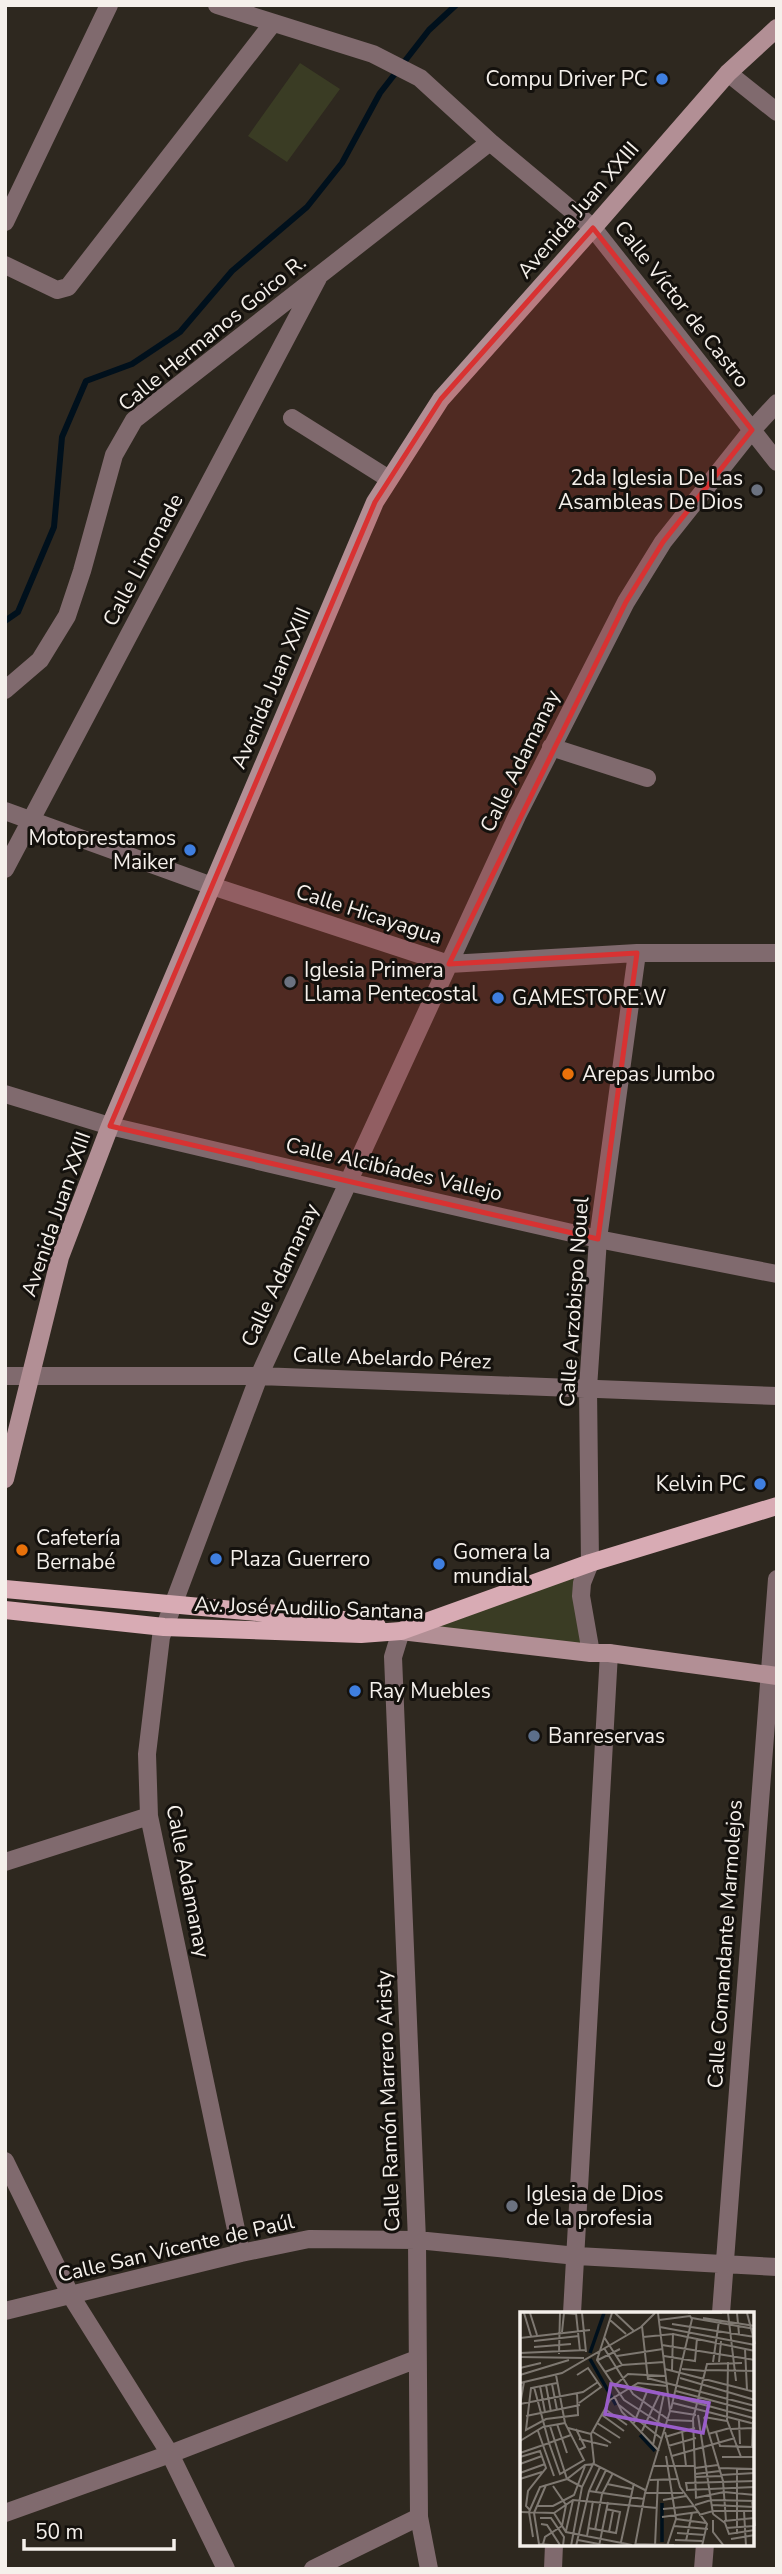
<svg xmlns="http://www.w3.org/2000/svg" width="782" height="2574" font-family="'Nunito Sans',sans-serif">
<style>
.green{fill:#3a3c24}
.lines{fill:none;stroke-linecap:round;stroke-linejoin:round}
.stream{stroke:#00101c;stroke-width:6}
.minor{stroke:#806a6e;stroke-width:18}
.secondary{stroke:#b28f95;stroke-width:18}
.primary{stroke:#d8abb4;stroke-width:18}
.marked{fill:#d83232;fill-opacity:0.2;stroke:#d83232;stroke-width:5;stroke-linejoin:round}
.shop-dot{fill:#3f7fe0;stroke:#14110d;stroke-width:2.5}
.worship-dot{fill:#6b7280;stroke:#14110d;stroke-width:2.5}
.food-dot{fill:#e8710a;stroke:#14110d;stroke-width:2.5}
.service-dot{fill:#5c6f8a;stroke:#14110d;stroke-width:2.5}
.labels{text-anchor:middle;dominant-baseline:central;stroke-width:6;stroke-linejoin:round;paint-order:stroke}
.poi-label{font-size:21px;fill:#f5f0eb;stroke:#14110d;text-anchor:start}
.street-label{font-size:21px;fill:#f5f0eb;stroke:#14110d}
.inset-river{fill:none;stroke:#00101c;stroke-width:3.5}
.inset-road{fill:none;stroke:#7e7871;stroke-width:2}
.view{fill:#9a5dca;fill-opacity:0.15;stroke:#9a5dca;stroke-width:3.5}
.inset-edge{fill:none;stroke:#f5f0eb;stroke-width:3.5}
</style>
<rect width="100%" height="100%" fill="#2e281f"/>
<path class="green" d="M300,63l40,26 -53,73 -39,-26z
M588,1571l3,82 -190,-22z"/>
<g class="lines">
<path class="stream" d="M5,621l13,-9 36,-85 8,-90 24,-56 46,-17 48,-32 52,-61 75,-64 35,-44 38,-70 49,-63 27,-25"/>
<path class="minor" d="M217,5l156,49 47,24 70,64 103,86 184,234
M728,73l49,39
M5,222l104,-217
M5,265l52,25 11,-3 205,-264
M292,418l97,61
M5,690l35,-30 27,-44 15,-45 32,-116 20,-35 356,-278
M551,747l96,31
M5,811l207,75 237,78 188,-11h140
M5,869l313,-591
M5,1094l105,32 238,56 250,57 179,35
M5,1376h254l518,20
M401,1631l-8,26 24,583 2,277 10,52
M591,1653l-10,-57 1,-13 8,-20 -2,-175 10,-149 39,-286
M5,1862l144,-46
M5,2161l66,135 99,158 56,115
M241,2253l-92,-437 -2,-62 14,-117 98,-261 258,-560 109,-214 37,-60 89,-112 25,-27
M5,2311l236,-58 68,-14 108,1 160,16 200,11
M572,2313l37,-660
M721,2313l56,-734
M5,2513l165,-59 247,-95
M313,2569l106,-52
M553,2569l1,-25
M703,2569l2,-25"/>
<path class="secondary" d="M5,1479l55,-222 50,-131 265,-624 66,-103 152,-171 135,-155 49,-45
M401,1631l190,22h18l168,23"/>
<path class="primary" d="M5,1589l349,32 23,5
M5,1610l159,17 197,7 40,-3 189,-68 187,-57"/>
</g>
<path class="marked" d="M593,228l159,202 -89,112 -37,60 -177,362 188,-11 -39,286 -488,-113 265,-624 66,-103z"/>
<g class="shop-dot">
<circle cx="662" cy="79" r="7"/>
<circle cx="190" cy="850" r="7"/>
<circle cx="498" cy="998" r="7"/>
<circle cx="760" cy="1484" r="7"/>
<circle cx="216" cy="1559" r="7"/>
<circle cx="439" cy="1564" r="7"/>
<circle cx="355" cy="1691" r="7"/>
</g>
<g class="worship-dot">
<circle cx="757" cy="490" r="7"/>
<circle cx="290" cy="982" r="7"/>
<circle cx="512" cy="2206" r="7"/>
</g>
<g class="food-dot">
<circle cx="568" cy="1074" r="7"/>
<circle cx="22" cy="1550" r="7"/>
</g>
<circle class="service-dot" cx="534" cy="1736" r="7"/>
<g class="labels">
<g class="poi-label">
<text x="648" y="79" text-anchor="end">Compu Driver PC</text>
<text x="743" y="478" text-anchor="end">2da Iglesia De Las<tspan x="743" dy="24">Asambleas De Dios</tspan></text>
<text x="176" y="838" text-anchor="end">Motoprestamos<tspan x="176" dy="24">Maiker</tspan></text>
<text x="304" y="970">Iglesia Primera<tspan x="304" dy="24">Llama Pentecostal</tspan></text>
<text x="512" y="998">GAMESTORE.W</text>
<text x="582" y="1074">Arepas Jumbo</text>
<text x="746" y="1484" text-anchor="end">Kelvin PC</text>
<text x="36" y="1538">Cafetería<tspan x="36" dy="24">Bernabé</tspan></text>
<text x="453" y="1552">Gomera la<tspan x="453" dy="24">mundial</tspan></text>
<text x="230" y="1559">Plaza Guerrero</text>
<text x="369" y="1691">Ray Muebles</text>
<text x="548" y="1736">Banreservas</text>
<text x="526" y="2194">Iglesia de Dios<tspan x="526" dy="24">de la profesia</tspan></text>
</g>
<g class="street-label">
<text transform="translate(578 210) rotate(-49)">Avenida Juan XXIII</text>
<text transform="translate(682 304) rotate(52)">Calle Víctor de Castro</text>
<text transform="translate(212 333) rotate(-39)">Calle Hermanos Goico R.</text>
<text transform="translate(143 560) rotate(-62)">Calle Limonade</text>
<text transform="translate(271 688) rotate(-67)">Avenida Juan XXIII</text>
<text transform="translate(520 761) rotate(-64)">Calle Adamanay</text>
<text transform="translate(369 914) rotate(18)">Calle Hicayagua</text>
<text transform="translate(394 1169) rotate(13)">Calle Alcibíades Vallejo</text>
<text transform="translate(56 1214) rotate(-71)">Avenida Juan XXIII</text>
<text transform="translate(280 1275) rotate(-65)">Calle Adamanay</text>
<text transform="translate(574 1302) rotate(-86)">Calle Arzobispo Nouel</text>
<text transform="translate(392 1358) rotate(2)">Calle Abelardo Pérez</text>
<text transform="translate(309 1608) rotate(2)">Av. José Audilio Santana</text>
<text transform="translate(188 1881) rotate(79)">Calle Adamanay</text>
<text transform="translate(725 1944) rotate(-86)">Calle Comandante Marmolejos</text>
<text transform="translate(388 2101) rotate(-92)">Calle Ramón Marrero Aristy</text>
<text transform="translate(176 2248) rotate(-13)">Calle San Vicente de Paúl</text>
</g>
</g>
<g transform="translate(520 2312)">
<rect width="234" height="234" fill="#2e281f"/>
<path class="inset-river" d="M70,41l14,-40M70,47l26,46M120,123l15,16M142,230v-39"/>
<path class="inset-road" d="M4,1l7,23M10,1l7,22M56,1l4,38M62,1l4,39M92,1l-15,47 27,40 42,27M95,1l19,18M168,1h34M208,1l8,68M217,1l2,21M227,1l8,31M172,6l63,11M183,6l52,8M90,8l16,14M139,8l31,-4 2,3 -21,90M152,12l83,13M122,14l6,54M140,15l95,18M42,20l2,-19 12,1M84,25l18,28M123,25l30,-3 82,17M0,26l70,-8M14,29l45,-5M142,33l93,15M14,35l37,-3M84,36l29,46 36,26 24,1M225,37l2,41M0,41l66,-3M39,42l1,-41M97,44l46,-7M144,44l31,5 2,-23M0,45l64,1M78,48l22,-11M193,50l6,-41M199,50l2,-21M208,50l-1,58 14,37M0,56l21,-5M145,57l90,23M162,57l23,2M152,58l1,-37M186,58l49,1M85,60l17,-7 42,-3M0,63l49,-15M57,63l11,-7 13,19 -22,16M127,66l108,28M160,66l75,22M0,71l42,-10 79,-46 14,-14M37,71l-26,5 -5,42 20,-11 32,-4 -1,-22M32,72l5,26M26,73l5,27M20,74l5,26M94,74l14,-12 38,2M114,74l119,32M14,75l15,56 22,-8M156,79l79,21M94,84l8,16 37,39M234,90v-24M153,91l82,21M0,92l63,-12 15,-10M0,93l4,-23M99,93l43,34M85,97l22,16M150,99l26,4M82,103l22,16M178,103l15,99M6,104l54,-11M184,105l19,64 3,40M184,105l23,4M219,109l1,23M77,111l23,15M114,111l14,-34M37,112l10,29M30,114l17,53 15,8M48,116l23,6M56,117l9,18 -6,3M211,117l22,-1M18,119l16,45M122,119l18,-38M162,119l4,35M73,120l18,11M145,120l15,55 27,37 -5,22M196,120l4,14 34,1M188,122l22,-6M145,125l30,-9M59,127l29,7M0,129l23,-14 22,-4M133,133l11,-51M148,134l28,-8M232,135l1,-26M0,141l29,-10 11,31 24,-14 -19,-37 -9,-48M146,144l10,63 -9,27M152,144l63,-18M0,145l20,-6 6,17 -18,23 -2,15 4,4M202,145h33M0,152l22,-8M134,154h41M175,156l23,-3M199,156l36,1M0,161l25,-9M175,162l25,-3M201,163l34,-2M175,165l27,-1M0,167l22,-7M130,168l27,-1M87,172l25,5M26,173l-12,28 5,31 23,2M167,177l-1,-6 69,-2M166,178l69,-3M69,179l55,8M76,179l10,-21M125,181h38M175,186l29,-6 31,3M176,186l-3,-79 14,-55 35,-1M143,188l23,-4M232,189l3,25M175,193l16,-5 44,1M192,193l42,2M17,194h16l21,-11 11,-29M143,197l31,-3M224,199l2,35M0,200l34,1 19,-13 84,8M34,201l12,19 66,13M193,202l12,9 4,11 26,-4M179,203l14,-4h42M142,205l36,-5M20,206h11l13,19 -1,9M156,207l30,4M193,208v12l11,14M204,209l30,-3M21,212l6,1 13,20M154,214l34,3M68,216l28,5 4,-21 -14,-3M206,216l28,-2M75,218l7,-36 11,-21M46,219l7,-31M89,220l4,-21M157,221l28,2M217,222v-66M67,224l6,-35M13,225l-4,-25 11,-25 27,-8 18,-14 9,-1 51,26M211,227l24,-4M58,228l31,6M155,228l27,1M166,229l6,-28M101,230l13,-59M23,232l2,-7 17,-11 4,-21 -13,-19M115,232l39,1M51,234l11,-59 12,-25 -3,-28 19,-34 28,-17 29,3M56,234l13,-55 11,-24M79,234l9,-44M115,234l10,-53 25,-82 -12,-98M135,234l3,-66"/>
<path class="view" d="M91,72l98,19 -6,30 -98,-19z"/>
<rect width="234" height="234" class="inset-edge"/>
</g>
<rect width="782" height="2574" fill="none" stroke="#f5f0eb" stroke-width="14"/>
<path d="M24 2539v10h150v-10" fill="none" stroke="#f5f0eb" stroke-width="3.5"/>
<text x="35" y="2539" font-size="21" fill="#f5f0eb" stroke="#14110d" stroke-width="5" paint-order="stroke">50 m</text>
</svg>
